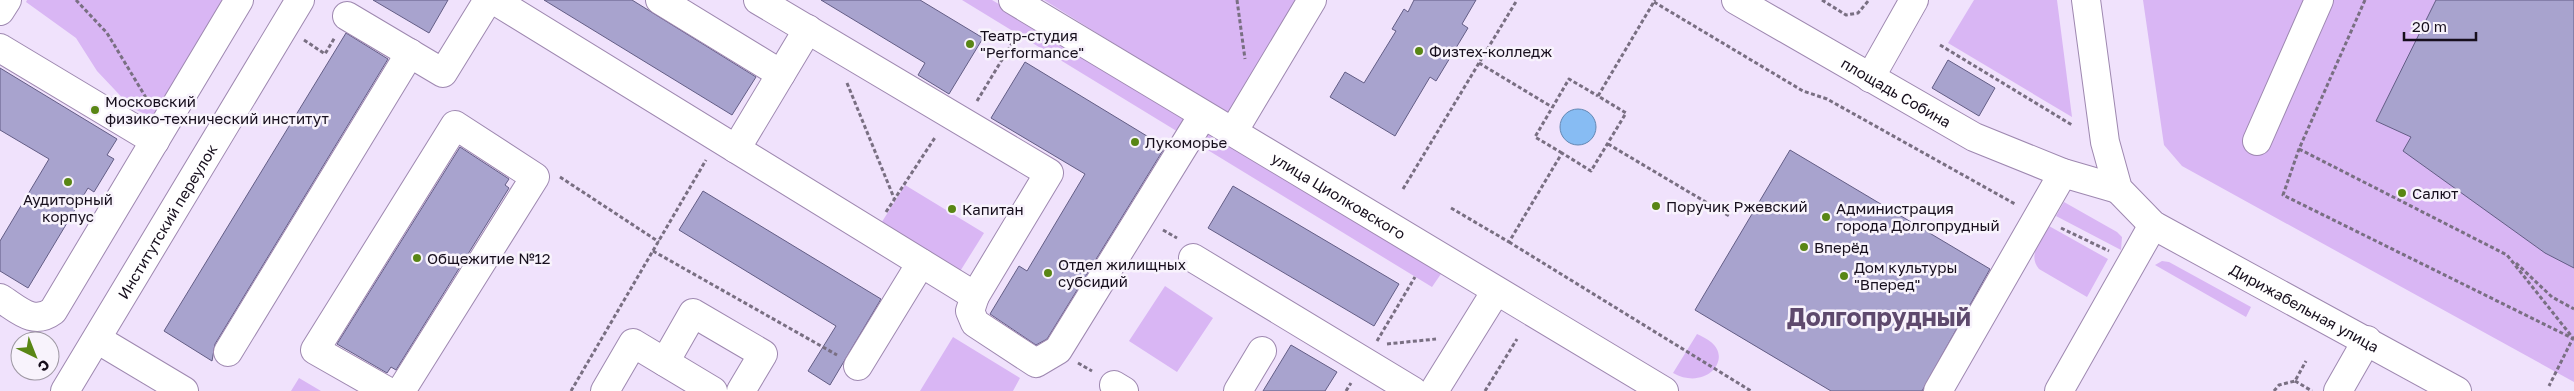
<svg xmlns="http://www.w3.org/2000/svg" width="2574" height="391" font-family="'Golos Text',sans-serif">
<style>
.green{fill:#d9b6f4}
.water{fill:#87bcf3;stroke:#6588b3}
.building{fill:#a8a3ce;stroke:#635d85}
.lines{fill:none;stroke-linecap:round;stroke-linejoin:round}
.minor-casing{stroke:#9e88b0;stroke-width:30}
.major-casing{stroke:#9e88b0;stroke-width:30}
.path{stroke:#796f82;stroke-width:3;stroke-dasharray:4 2.5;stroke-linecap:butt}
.minor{stroke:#fff;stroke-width:28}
.major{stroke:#fff;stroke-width:28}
.poi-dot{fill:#598615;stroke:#f8f3fc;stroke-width:2}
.labels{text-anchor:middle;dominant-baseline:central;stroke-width:5;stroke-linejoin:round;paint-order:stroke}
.poi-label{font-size:15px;fill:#170f1d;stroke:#f8f3fc;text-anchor:start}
.street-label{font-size:15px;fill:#170f1d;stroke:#f8f3fc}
.town-label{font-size:25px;font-weight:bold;fill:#5e496d;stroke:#f8f3fc}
</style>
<rect width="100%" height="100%" fill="#f0e2fc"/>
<path class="green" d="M27,0h203l-72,120 -26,-12 -35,-37 -21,-33 -50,-36z
M962,0h30l451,271 -11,16z
M1044,0h255l-69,116z
M1974,0h83l15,117 -124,-74z
M2143,0h431v382l-392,-216 -18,-21z
M905,185l79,48 -25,40 -79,-48z
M2064,202l53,30 5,5 -1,13 -65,-34z
M2049,226l59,33 -21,38 -48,-28c-12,-14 2,-29 10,-43z
M2162,261l7,1 82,45 -5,10 -91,-52z
M1165,286l48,32 -36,54 -48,-31z
M1697,334c5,2 10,5 14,8 22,18 -6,49 -38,31z
M953,337l67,41 -7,13h-93z
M299,378l22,13h-30z"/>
<path class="water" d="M1560 127a18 18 0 1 1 36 0a18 18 0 1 1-36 0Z"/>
<path class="building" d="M373,0h75l-19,33z
M544,0h88l124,77 -24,38z
M821,0h99l63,38 -34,56 -31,-19 7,-12z
M1414,0h62l-14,24 6,4 -32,53 -6,-4 -35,59 -65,-39 15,-25 19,11 32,-52 -4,-2 12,-20 4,3z
M2436,0h138v268l-29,-15 -142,-102 8,-14 -35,-16z
M346,33l42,26 -173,285 -3,17 -48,-30z
M1948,60l47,28 -16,28 -47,-28z
M1025,62l140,85 -118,192 -11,6 -46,-31 29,-48 8,5 58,-97 -94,-56z
M0,68l117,71 -10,16 7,4 -20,33 -6,-4 -60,100 -28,-17v-30l49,-82 -49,-29z
M460,147l49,32 -4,6 4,3 -113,182 -5,-3 -4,6 -50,-29z
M1790,150l200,119 -68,122h-91l-136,-81z
M1233,186l166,98 -25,42 -166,-98z
M703,191l178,108 -51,86 -22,-14 28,-45 -157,-96z
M1291,345l46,27 -12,19h-62z"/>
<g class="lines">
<g class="minor-casing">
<g id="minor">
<path d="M494,0l481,296 -5,15 5,12 61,40 22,-13 145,-235"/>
<path d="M660,0l121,74"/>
<path d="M758,0l291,173 -74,123"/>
<path id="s1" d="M1013,0l651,391"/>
<path id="s2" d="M1736,0l238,137 89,36 55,16"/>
<path d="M0,11l7,-11"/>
<path d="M347,16l96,57 45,-73"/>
<path d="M0,48l155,93"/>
<path d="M1870,78l44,-78"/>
<path d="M1233,132l79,-132"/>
<path d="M2257,141l62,-141"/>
<path d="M736,149l72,-120"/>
<path d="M1193,258l220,133"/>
<path d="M0,298c18,11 33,28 53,13l186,-311"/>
<path d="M97,339l87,52"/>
<path d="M228,352l182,-299"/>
<path d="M665,362l28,-49 70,41 -22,37"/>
<path d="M858,366l63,-103"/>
<path d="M1114,385l10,6"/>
<path id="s3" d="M65,391l235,-391"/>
<path d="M387,391l-72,-41 140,-225 80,52 -134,214"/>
<path d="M605,391l28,-48 80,48"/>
<path d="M1238,391l24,-40"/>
<path d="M1434,391l62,-100"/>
<path d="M1938,391l125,-218"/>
<path d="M2059,391l94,-166"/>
<path d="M2338,391l29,-51"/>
</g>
</g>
<g class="major-casing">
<g id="major">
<path id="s4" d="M2086,0l19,142 13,47 35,36 304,166"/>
</g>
</g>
<path class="path" d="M76,0l31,33 41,68
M1237,0l8,59
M1822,0l24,15 12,-2 11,-13
M2365,0l-66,149 -16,46 291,144
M1654,2l149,89 24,8 188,105
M304,40l21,14 10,-17
M1940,45l132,80
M1479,63l73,44
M847,83l47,115
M977,101l40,-66
M1608,144l123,73
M2299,149l208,106 66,83 -24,48
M1562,153l-27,-16 34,-58 29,17
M560,177l99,65
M1403,189l114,-189
M1451,208l58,34 53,-89 29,18 35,-58 -28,-17 57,-96
M886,212l50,-76
M2061,228l48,23
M1163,230l14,8
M1509,242l242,149
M653,251l184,104
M2516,263l36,34 22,12
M1377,341l38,-64
M1387,344l49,-5
M1078,363l14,8
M2295,381l17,10
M571,391l135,-231
M1346,391l5,-8
M1485,391l32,-52
M2274,391l5,-6 16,-4 11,-20"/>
<use href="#minor" class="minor"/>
<use href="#major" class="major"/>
</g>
<g class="poi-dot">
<circle cx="970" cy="44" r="5"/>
<circle cx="1419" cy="51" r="5"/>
<circle cx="95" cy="110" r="5"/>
<circle cx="1135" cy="142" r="5"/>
<circle cx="68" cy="182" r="5"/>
<circle cx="2402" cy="193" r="5"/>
<circle cx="1656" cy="206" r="5"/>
<circle cx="952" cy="209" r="5"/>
<circle cx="1826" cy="217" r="5"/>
<circle cx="1804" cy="247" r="5"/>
<circle cx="417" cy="258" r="5"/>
<circle cx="1048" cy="273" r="5"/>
<circle cx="1844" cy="276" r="5"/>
</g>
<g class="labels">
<g class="poi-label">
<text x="980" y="35">Театр-студия<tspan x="980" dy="17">"Performance"</tspan></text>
<text x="1429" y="51">Физтех-колледж</text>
<text x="105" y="101">Московский<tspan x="105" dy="17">физико-технический институт</tspan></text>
<text x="1145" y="142">Лукоморье</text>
<text x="2412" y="193">Салют</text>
<text x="68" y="199" text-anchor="middle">Аудиторный<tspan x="68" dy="17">корпус</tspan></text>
<text x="1666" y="206">Поручик Ржевский</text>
<text x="1836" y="208">Администрация<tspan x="1836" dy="17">города Долгопрудный</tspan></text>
<text x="962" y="209">Капитан</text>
<text x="1814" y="247">Вперёд</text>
<text x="427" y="258">Общежитие №12</text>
<text x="1058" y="264">Отдел жилищных<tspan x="1058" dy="17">субсидий</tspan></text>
<text x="1854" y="267">Дом культуры<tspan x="1854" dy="17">"Вперед"</tspan></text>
</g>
<g class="street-label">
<text stroke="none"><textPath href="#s2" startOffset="185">площадь Собина</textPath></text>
<text stroke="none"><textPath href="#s1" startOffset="380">улица Циолковского</textPath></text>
<text stroke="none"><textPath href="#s3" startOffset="198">Институтский переулок</textPath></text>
<text stroke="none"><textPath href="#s4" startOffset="415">Дирижабельная улица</textPath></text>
</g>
<g class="town-label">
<text x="1879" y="316">Долгопрудный</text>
</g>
</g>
<g transform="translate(35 356) rotate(137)"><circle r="24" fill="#f8f3fc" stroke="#9e98a3"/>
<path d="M0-4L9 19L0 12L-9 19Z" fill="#598615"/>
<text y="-8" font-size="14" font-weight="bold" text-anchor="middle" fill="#170f1d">С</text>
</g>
<path d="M2404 32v8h72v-8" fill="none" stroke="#170f1d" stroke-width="2.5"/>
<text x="2412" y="32" font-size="15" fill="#170f1d" stroke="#f8f3fc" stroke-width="4" paint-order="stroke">20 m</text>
</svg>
